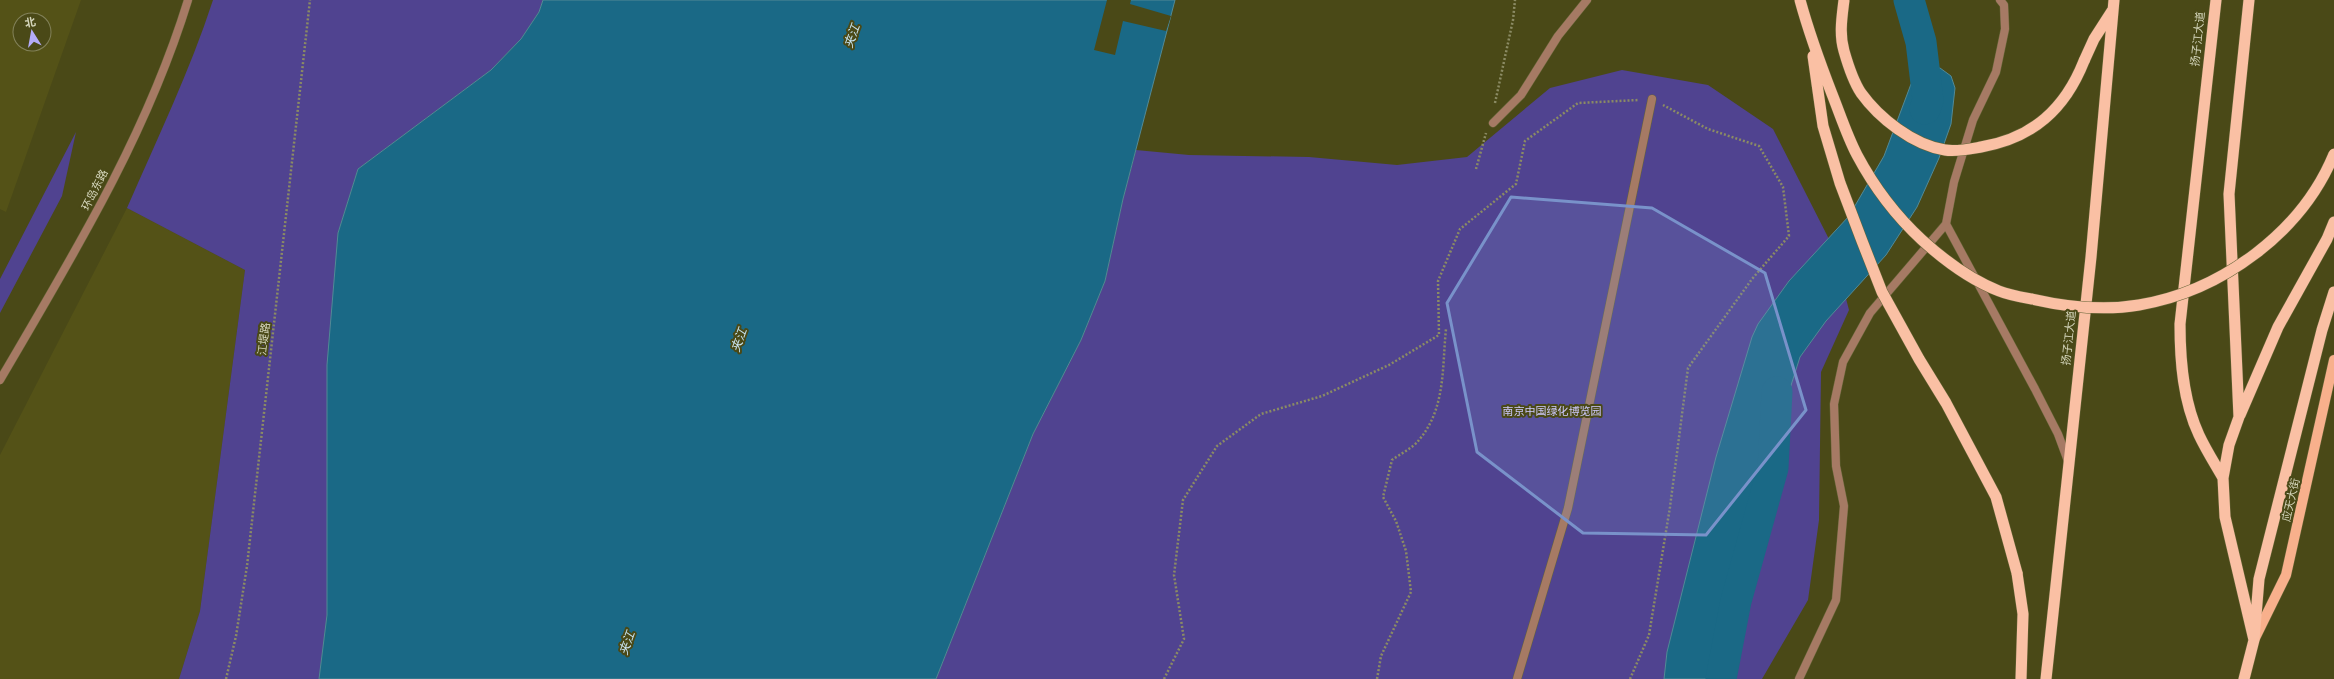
<svg xmlns="http://www.w3.org/2000/svg" width="2334" height="679" font-family="'Roboto Condensed','Noto Sans SC',sans-serif">
<style>
.built{fill:#545217;fill-rule:evenodd}
.green{fill:#504390}
.water{fill:#1a6986;stroke:#528a96}
.pier{fill:#4a4917}
.lines{fill:none;stroke-linecap:round;stroke-linejoin:round}
.river{stroke:#1a6986;stroke-width:31}
.service-casing{stroke:#666538;stroke-width:9}
.tertiary-casing{stroke:#666538;stroke-width:9}
.primary-casing{stroke:#666538;stroke-width:11}
.trunk-casing{stroke:#666538;stroke-width:12}
.path{stroke:#8b8b64;stroke-width:2.5;stroke-dasharray:2 2;stroke-linecap:butt}
.service{stroke:#a67a64;stroke-width:8}
.tertiary{stroke:#a67a64;stroke-width:8}
.primary{stroke:#f8b08c;stroke-width:10}
.trunk{stroke:#fac0a4;stroke-width:11}
.trunk-bridge-casing{stroke:#666538;stroke-width:12;stroke-linecap:butt}
.trunk-bridge{stroke:#fac0a4;stroke-width:11}
.marked{fill:#7992ca;fill-opacity:0.2;stroke:#7992ca;stroke-width:3;stroke-linejoin:round}
.labels{text-anchor:middle;dominant-baseline:central;stroke-width:4;stroke-linejoin:round;paint-order:stroke}
.street-label{font-size:11px;fill:#d5d6bc;stroke:#4a4917}
.park-label{font-size:11px;fill:#cdc9fc;stroke:#4a4917}
.water-label{font-size:12px;font-style:italic;fill:#c9e5f2;stroke:#4a4917}
</style>
<rect width="100%" height="100%" fill="#4a4917"/>
<path class="built" d="M0,0h81l-75,212 -6,-3zM20,20h24v24h-24z
M127,208l118,62 -45,341 -21,68h-179v-224z"/>
<path class="green" d="M213,0h330l-4,12 -18,27 -30,31 -133,99 -20,64 -11,382 -8,64h-140l21,-68 45,-341 -118,-62c30,-69 63,-137 86,-208z
M1622,70l86,15 65,44 59,116 17,65 -28,62 -2,148 -11,80 -46,79h-826l97,-245 48,-94 24,-59 18,-82 13,-49 53,5 120,2 88,8 70,-8 83,-69z
M76,132l-14,64 -62,117v-34z"/>
<path class="water" d="M543,0h632l-52,199 -18,82 -24,59 -48,94 -97,245h-617l8,-64v-250l11,-132 20,-64 133,-99 30,-31 18,-27z
M1923,68h17l11,8 4,12 -4,36 -12,34 -22,49 -31,48 -60,66 -26,36 -38,120 -47,189 -1,13h-50l3,-27 49,-195 36,-120 6,-13 31,-43 60,-65 35,-60 27,-72z"/>
<path class="pier" d="M1107,0h24l-1,4 41,12 -5,15 -43,-10 -8,34 -21,-5z"/>
<g class="lines">
<path class="river" d="M1909,0l12,42 7,58 -3,9
M1721,679l15,-78 37,-133 4,-76"/>
<g class="service-casing">
<path id="service" d="M1493,123l28,-28 37,-59 29,-36
M1946,224l89,165 23,45 10,27
M1517,679l51,-171 84,-409
M1799,679l37,-79 8,-94 -8,-40 -2,-62 9,-42 27,-49 76,-89 8,-42 19,-62 23,-48 9,-43 -1,-24 -4,-5"/>
</g>
<g class="tertiary-casing">
<path id="tertiary" d="M0,380c72,-123 146,-243 188,-380"/>
</g>
<g class="primary-casing">
<path id="primary" d="M2255,638l31,-63 48,-215"/>
</g>
<g class="trunk-casing">
<path id="trunk" d="M2216,0l-36,324c0,37 3,77 19,111 7,15 16,29 24,43
M2249,0l-20,194 10,223 -10,28 -6,33 2,39 29,123
M2084,61l10,-22 18,-28
M2240,415l38,-88 49,-88 7,-17
M2017,573l6,41 -2,65
M2046,679l45,-422 23,-257
M2244,679l10,-39 5,-61 63,-249 12,-38"/>
</g>
<path class="path" d="M1495,103l18,-83 2,-20
M1476,169l10,-36
M226,679l10,-43 11,-70 63,-566
M1164,679l20,-40 -10,-64 9,-75 34,-54 44,-32 61,-18 67,-31 50,-30 -1,-54 22,-52 56,-45 9,-43 53,-38 61,-3
M1377,679l4,-23 30,-64 -5,-41 -10,-30 -13,-24 9,-37c8,-6 21,-12 27,-20 27,-32 23,-73 27,-111
M1630,679l19,-44 21,-128 18,-139 64,-89 37,-43 -6,-49 -24,-41 -51,-17 -45,-24"/>
<use href="#service" class="service"/>
<use href="#tertiary" class="tertiary"/>
<use href="#primary" class="primary"/>
<use href="#trunk" class="trunk"/>
<g class="trunk-bridge-casing">
<path id="trunk-bridge" d="M1800,0c9,33 20,63 32,94 8,20 15,42 25,61 17,32 39,61 65,85 22,20 49,40 77,51 10,4 22,6 33,8 35,8 72,12 107,6 83,-14 163,-73 195,-151
M1844,0c-2,17 -5,34 0,51 4,14 9,30 17,42 18,25 52,52 84,57 11,2 25,-1 36,-3 52,-9 84,-38 103,-86
M1813,56l10,70 17,57 22,58 20,51 37,67 27,44 50,94 21,76"/>
</g>
<use href="#trunk-bridge" class="trunk-bridge"/>
</g>
<path class="marked" d="M1511,197l141,11 113,65 41,137 -100,125 -123,-2 -106,-81 -30,-149z"/>
<g class="labels">
<g class="street-label">
<text transform="translate(2198 39) rotate(-84)">扬子江大道</text>
<text transform="translate(95 190) rotate(-63)">环岛东路</text>
<text transform="translate(2069 338) rotate(-84)">扬子江大道</text>
<text transform="translate(264 339) rotate(-83)">江堤路</text>
<text transform="translate(2291 500) rotate(-77)">应天大街</text>
</g>
<g class="park-label">
<text x="1552" y="411">南京中国绿化博览园</text>
</g>
<g class="water-label">
<text transform="translate(852 36) rotate(-70)">夹江</text>
<text transform="translate(739 340) rotate(-70)">夹江</text>
<text transform="translate(627 643) rotate(-70)">夹江</text>
</g>
</g>
<g transform="translate(32 32) rotate(349)"><circle r="19" fill="#4a4917" stroke="#828159"/>
<path d="M0-3L7 15L0 10L-7 15Z" fill="#b4acf9"/>
<text y="-6" font-size="11" font-weight="bold" text-anchor="middle" fill="#d5d6bc">北</text>
</g>
</svg>
